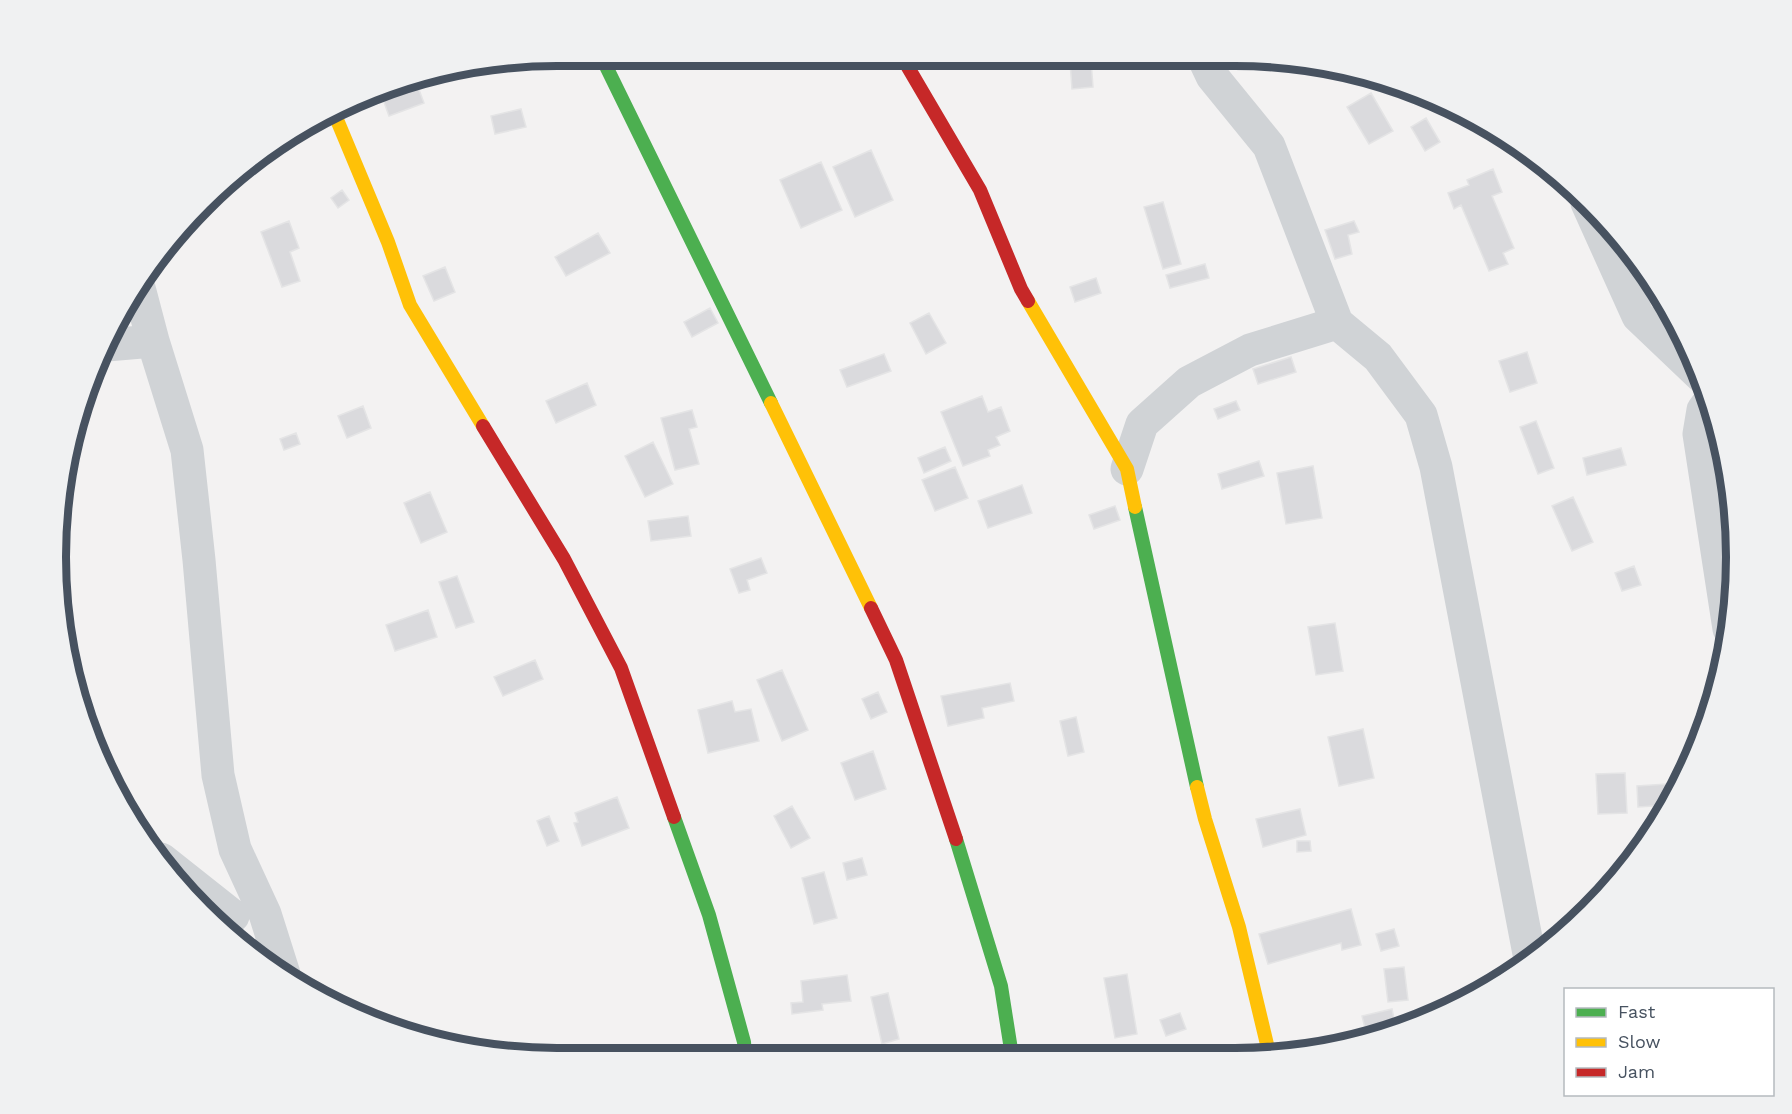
<svg xmlns="http://www.w3.org/2000/svg" width="1792" height="1114" font-family="'Work Sans',sans-serif">
<style>
.building{fill:#dadadd;stroke:#e4e4e5;stroke-width:1.5}
.lines{fill:none;stroke-linecap:round;stroke-linejoin:round}
.street{stroke:#d0d3d6;stroke-width:33}
.fast{stroke:#4caf50;stroke-width:14}
.slow{stroke:#ffc107;stroke-width:14}
.jam{stroke:#c62828;stroke-width:14}
.rim{fill:none;stroke:#475260;stroke-width:8}
</style>
<rect width="100%" height="100%" fill="#f3f2f2"/>
<path class="building" d="M1091,60l2,27 -21,2 -2,-27z
M415,79l9,24 -35,13 -9,-25 16,-9z
M1371,79l18,5 -12,6z
M1371,93l22,38 -24,13 -22,-37z
M521,109l5,18 -31,7 -4,-18z
M1426,118l14,24 -15,9 -14,-24z
M871,150l22,50 -38,17 -22,-50z
M821,162l21,48 -41,18 -21,-48z
M1493,169l9,23 -10,4 22,52 -11,5 5,11 -19,7 -28,-66 -7,4 -6,-16 21,-8 -2,-5z
M342,190l7,10 -11,8 -7,-10z
M1163,202l18,62 -18,5 -19,-62z
M289,221l10,27 -9,4 10,29 -18,6 -21,-55z
M1354,221l5,11 -11,3 4,19 -17,5 -10,-29z
M598,233l12,20 -44,23 -11,-19z
M1205,264l4,14 -39,10 -4,-13z
M445,267l10,25 -21,9 -11,-25z
M1096,278l5,15 -26,9 -5,-15z
M710,308l8,15 -26,14 -8,-15z
M929,313l17,30 -20,11 -16,-31z
M1527,352l10,31 -27,9 -11,-31z
M884,354l7,17 -44,16 -7,-17z
M1291,357l5,15 -38,12 -5,-15z
M587,383l9,22 -40,18 -10,-22z
M982,396l6,16 13,-5 9,24 -14,6 4,8 -12,5 2,6 -27,10 -22,-54z
M1236,401l4,9 -22,9 -4,-10z
M363,406l8,22 -24,10 -9,-22z
M692,410l5,17 -8,2 10,35 -24,6 -14,-52z
M1536,421l18,47 -16,6 -18,-47z
M296,433l4,11 -16,6 -4,-11z
M653,442l20,42 -28,13 -20,-41z
M945,447l6,14 -27,12 -6,-15z
M1621,448l5,17 -39,10 -4,-17z
M1259,461l5,15 -42,13 -4,-15z
M1313,466l9,52 -36,6 -9,-51z
M955,467l13,31 -33,13 -13,-31z
M1022,485l10,28 -44,15 -10,-27z
M430,492l17,40 -26,11 -17,-40z
M1573,497l20,45 -21,9 -20,-45z
M1115,506l5,14 -26,9 -5,-14z
M688,516l3,20 -40,5 -3,-20z
M761,558l6,15 -20,7 3,10 -11,3 -9,-24z
M1634,566l7,19 -19,6 -7,-18z
M457,576l17,46 -18,6 -17,-46z
M428,610l9,27 -42,14 -9,-26z
M1335,623l8,48 -27,4 -8,-48z
M535,660l8,19 -40,17 -9,-19z
M782,670l26,60 -26,11 -25,-61z
M1010,683l4,18 -32,7 2,10 -36,8 -7,-30z
M878,692l9,20 -16,7 -9,-20z
M732,701l3,11 16,-3 8,32 -51,12 -10,-43z
M1076,717l8,35 -16,4 -8,-35z
M1363,729l11,49 -35,8 -11,-49z
M873,751l13,38 -31,11 -14,-37z
M1625,773l2,40 -29,1 -2,-40z
M1682,783l-13,22 -31,2 -1,-21z
M617,797l12,31 -47,18 -8,-23 4,-1 -3,-9z
M792,806l18,32 -19,10 -17,-32z
M1300,809l6,26 -43,12 -7,-28z
M549,816l10,25 -12,5 -10,-25z
M1297,841h13l1,10 -14,1z
M862,858l5,17 -20,5 -4,-17z
M824,872l13,46 -23,6 -12,-46z
M1351,909l10,36 -19,5 -1,-7 -73,21 -9,-30z
M1394,929l5,17 -18,5 -5,-17z
M1404,967l4,33 -20,2 -4,-33z
M1127,974l10,60 -22,4 -11,-60z
M847,975l4,26 -29,3 1,6 -31,4 -1,-11 12,-1 -2,-21z
M888,993l11,46 -17,5 -11,-47z
M1392,1009l4,19 -28,12 -6,-24z
M1180,1013l6,16 -20,7 -6,-16z"/>
<g class="lines">
<path class="street" d="M1204,59l8,17 57,70 68,177 41,34 43,58 15,52 94,492
M1587,203l51,113 63,60
M138,284l15,57 34,109 12,110 19,215 17,74 30,65 19,60
M107,345l46,-4
M1711,399l-8,11 -4,24 30,195
M1127,469l15,-45 47,-42 61,-32 87,-27
M161,859l72,57"/>
<path class="fast" d="M601,56l170,347
M1135,507l62,280
M674,817l35,98 35,127 1,13
M956,839l45,147 11,70"/>
<path class="slow" d="M335,115l53,127 22,63 73,121
M1028,301l99,168 8,38
M771,403l100,205
M1197,787l8,32 34,108 31,130"/>
<path class="jam" d="M902,57l78,133 41,99 7,12
M483,426l81,133 57,109 53,149
M871,608l25,52 60,179"/>
</g>
<path d="M0 0H1792V1114H0ZM557 66H1235A491 491 0 0 1 1726 557V557A491 491 0 0 1 1235 1048H557A491 491 0 0 1 66 557V557A491 491 0 0 1 557 66Z" fill="#f0f1f2" fill-rule="evenodd"/>
<path class="rim" d="M557 66H1235A491 491 0 0 1 1726 557V557A491 491 0 0 1 1235 1048H557A491 491 0 0 1 66 557V557A491 491 0 0 1 557 66Z"/>
<rect x="1564" y="988" width="210" height="108" fill="#ffffff" stroke="#b5babf" stroke-width="1.5"/>
<rect x="1576" y="1008" width="30" height="9" fill="#4caf50" stroke="#b5babf" stroke-width="1.5"/>
<text x="1618" y="1018" font-size="18" fill="#475260">Fast</text>
<rect x="1576" y="1038" width="30" height="9" fill="#ffc107" stroke="#b5babf" stroke-width="1.5"/>
<text x="1618" y="1048" font-size="18" fill="#475260">Slow</text>
<rect x="1576" y="1068" width="30" height="9" fill="#c62828" stroke="#b5babf" stroke-width="1.5"/>
<text x="1618" y="1078" font-size="18" fill="#475260">Jam</text>
</svg>
